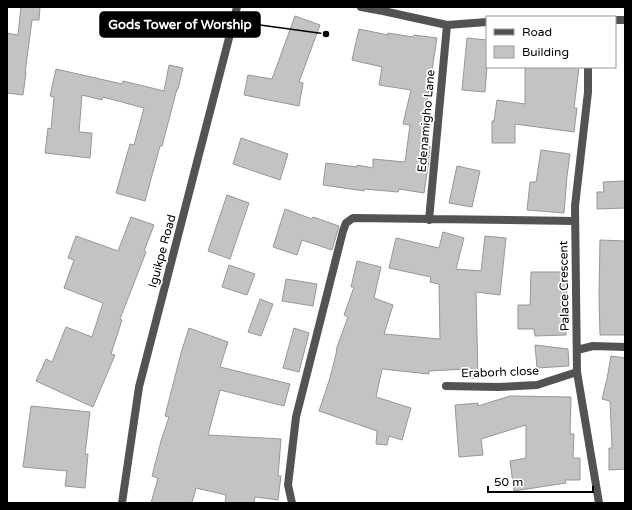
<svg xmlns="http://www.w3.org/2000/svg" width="632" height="510" font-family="'Varela Round',sans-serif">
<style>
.building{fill:#c3c3c3;stroke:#979797}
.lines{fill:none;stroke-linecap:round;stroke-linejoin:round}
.minor{stroke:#535353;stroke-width:8}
.labels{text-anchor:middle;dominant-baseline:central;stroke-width:3.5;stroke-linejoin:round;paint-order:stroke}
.street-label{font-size:12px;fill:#000;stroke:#fff}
.leader{fill:none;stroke:#000;stroke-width:1.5}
.callout-dot{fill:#000;stroke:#fff;stroke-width:1.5}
.callout{fill:#000;stroke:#000;stroke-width:1.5}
.callout-label{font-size:13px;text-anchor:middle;font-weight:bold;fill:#fff}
</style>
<rect width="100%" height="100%" fill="#fff"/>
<path class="building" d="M21,7h19l-1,13h-7l-7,53h1l-3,22 -16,-2v-60l11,2z
M295,16l25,9 -21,57 4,1 -4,23 -55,-11 4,-20 24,4z
M359,29l29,6v-2l25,4 1,-2 23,3 -10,63 5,1 -11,42 9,2 -2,21 -4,26 -25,-4 -1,3 -34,-3v2l-41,-6 3,-22 31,4v-2l16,3v-9l32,3 5,-37 -7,-1 8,-34 -32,-5 3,-18 -30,-7z
M467,38l20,2v26l-2,26 -23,-2z
M169,65l14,3 -5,21h-1l-15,57h-2l-15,55 -29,-8 14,-49 4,1 10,-37 -41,-11 -1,3 -20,-5 -3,37 13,1 -2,25 -45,-5 3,-25 3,1 3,-32 -4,-1 6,-27 66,15 1,-3 41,10z
M525,67h54l-5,41h3l-3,24 -59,-8v19h-23v-22h2l3,-21 28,4z
M241,138l47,16 -8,26 -47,-16z
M541,150l29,4 -3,22 -3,37 -37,-3 3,-28h6z
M457,166l23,5 -8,36 -23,-4z
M625,181v27l-28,1v-17h7l-1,-10z
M227,195l22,8 -19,56 -22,-8z
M285,209l27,10 1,-2 26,9 -7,24 -30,-10 -5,15 -24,-8z
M131,217l23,8 -10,26 2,1 -26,67 2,1 -11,34 4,1 -22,52 -57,-26 10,-22 6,3 14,-35 26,10 11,-34 -39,-15 10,-28 -6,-2 8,-22 42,15z
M443,232l21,6 -8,31 25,2 4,-35 21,2 -6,57 -24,-3 2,86h-11l-1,-9 -37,2v3l-47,-5 -6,28 35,11 -9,32 -13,-4 -2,9 -11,-1 1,-13 -58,-20 11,-33 7,-28h-1l12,-33 -4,-2 10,-28h-3l6,-26 24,6 -7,31 19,7 -9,29 56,5 -1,-55 -9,-2 1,-5 -42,-9 7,-30 43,10z
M600,240l25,1v94h-25l-1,-39z
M229,265l26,9 -8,21 -25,-8z
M531,272h36l-1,63 -31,1 -1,-7h-16v-24h12z
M286,279l31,5 -4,22 -31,-5z
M260,299l13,5 -12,32 -13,-4z
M189,328l39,14 -8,25 70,17 -6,22 -64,-16 -12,45 73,4 -3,37h3l-3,24 -23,-3 -1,6h-29l1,-8 -30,-7 -4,15h-41l7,-25 -6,-2 9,-35 8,-24 -4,-1 16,-63z
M294,328l15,5 -10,39 -16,-4z
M535,345l33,4 1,17 -32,2z
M611,356l14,2v111l-16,1v-22h3l-2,-47 -8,-2 5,-20z
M510,396l61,1 -1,37h4l-1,24h7v22h-15l1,3 -52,8 -4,-30 16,-3v-33l-45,14 2,16 -24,2 -4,-52 23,-2v3z
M31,406l59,6 -5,42h3l-3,34 -20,-2 2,-15 -44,-4z"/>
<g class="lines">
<path class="minor" d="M361,7l22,4 64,14 40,-3
M615,20h10
M588,67v25l-13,114 2,166 22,131
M429,220l18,-195
M577,350l16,-4 32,1
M446,386l52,1 39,-2 40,-13
M122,503l17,-116 98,-380
M292,503l-4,-18 8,-68 47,-186 3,-8 7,-5 222,3"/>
</g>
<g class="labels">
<g class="street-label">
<text transform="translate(426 121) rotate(-85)">Edenamigho Lane</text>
<text transform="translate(162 251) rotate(-75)">Iguikpe Road</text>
<text transform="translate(564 286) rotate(-91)">Palace Crescent</text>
<text transform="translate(500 372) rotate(-2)">Eraborh close</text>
</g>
</g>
<path class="leader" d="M326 34L260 25"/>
<circle class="callout-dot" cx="326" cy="34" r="4"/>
<rect class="callout" x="100" y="12" width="160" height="25" rx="4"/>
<g class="callout-label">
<text x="180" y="29">Gods Tower of Worship</text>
</g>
<rect width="632" height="510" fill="none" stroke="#000000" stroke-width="16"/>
<rect x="486" y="16" width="130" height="52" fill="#ffffff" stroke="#999999"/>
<rect x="494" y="29" width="20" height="6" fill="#535353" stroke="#999999"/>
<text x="522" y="36" font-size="12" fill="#000000">Road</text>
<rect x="494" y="46" width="20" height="12" fill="#c3c3c3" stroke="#999999"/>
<text x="522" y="56" font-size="12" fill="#000000">Building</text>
<path d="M488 486v6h105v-6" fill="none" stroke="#000000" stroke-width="2"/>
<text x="494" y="486" font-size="12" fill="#000000" stroke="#ffffff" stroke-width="3" paint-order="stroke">50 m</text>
</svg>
